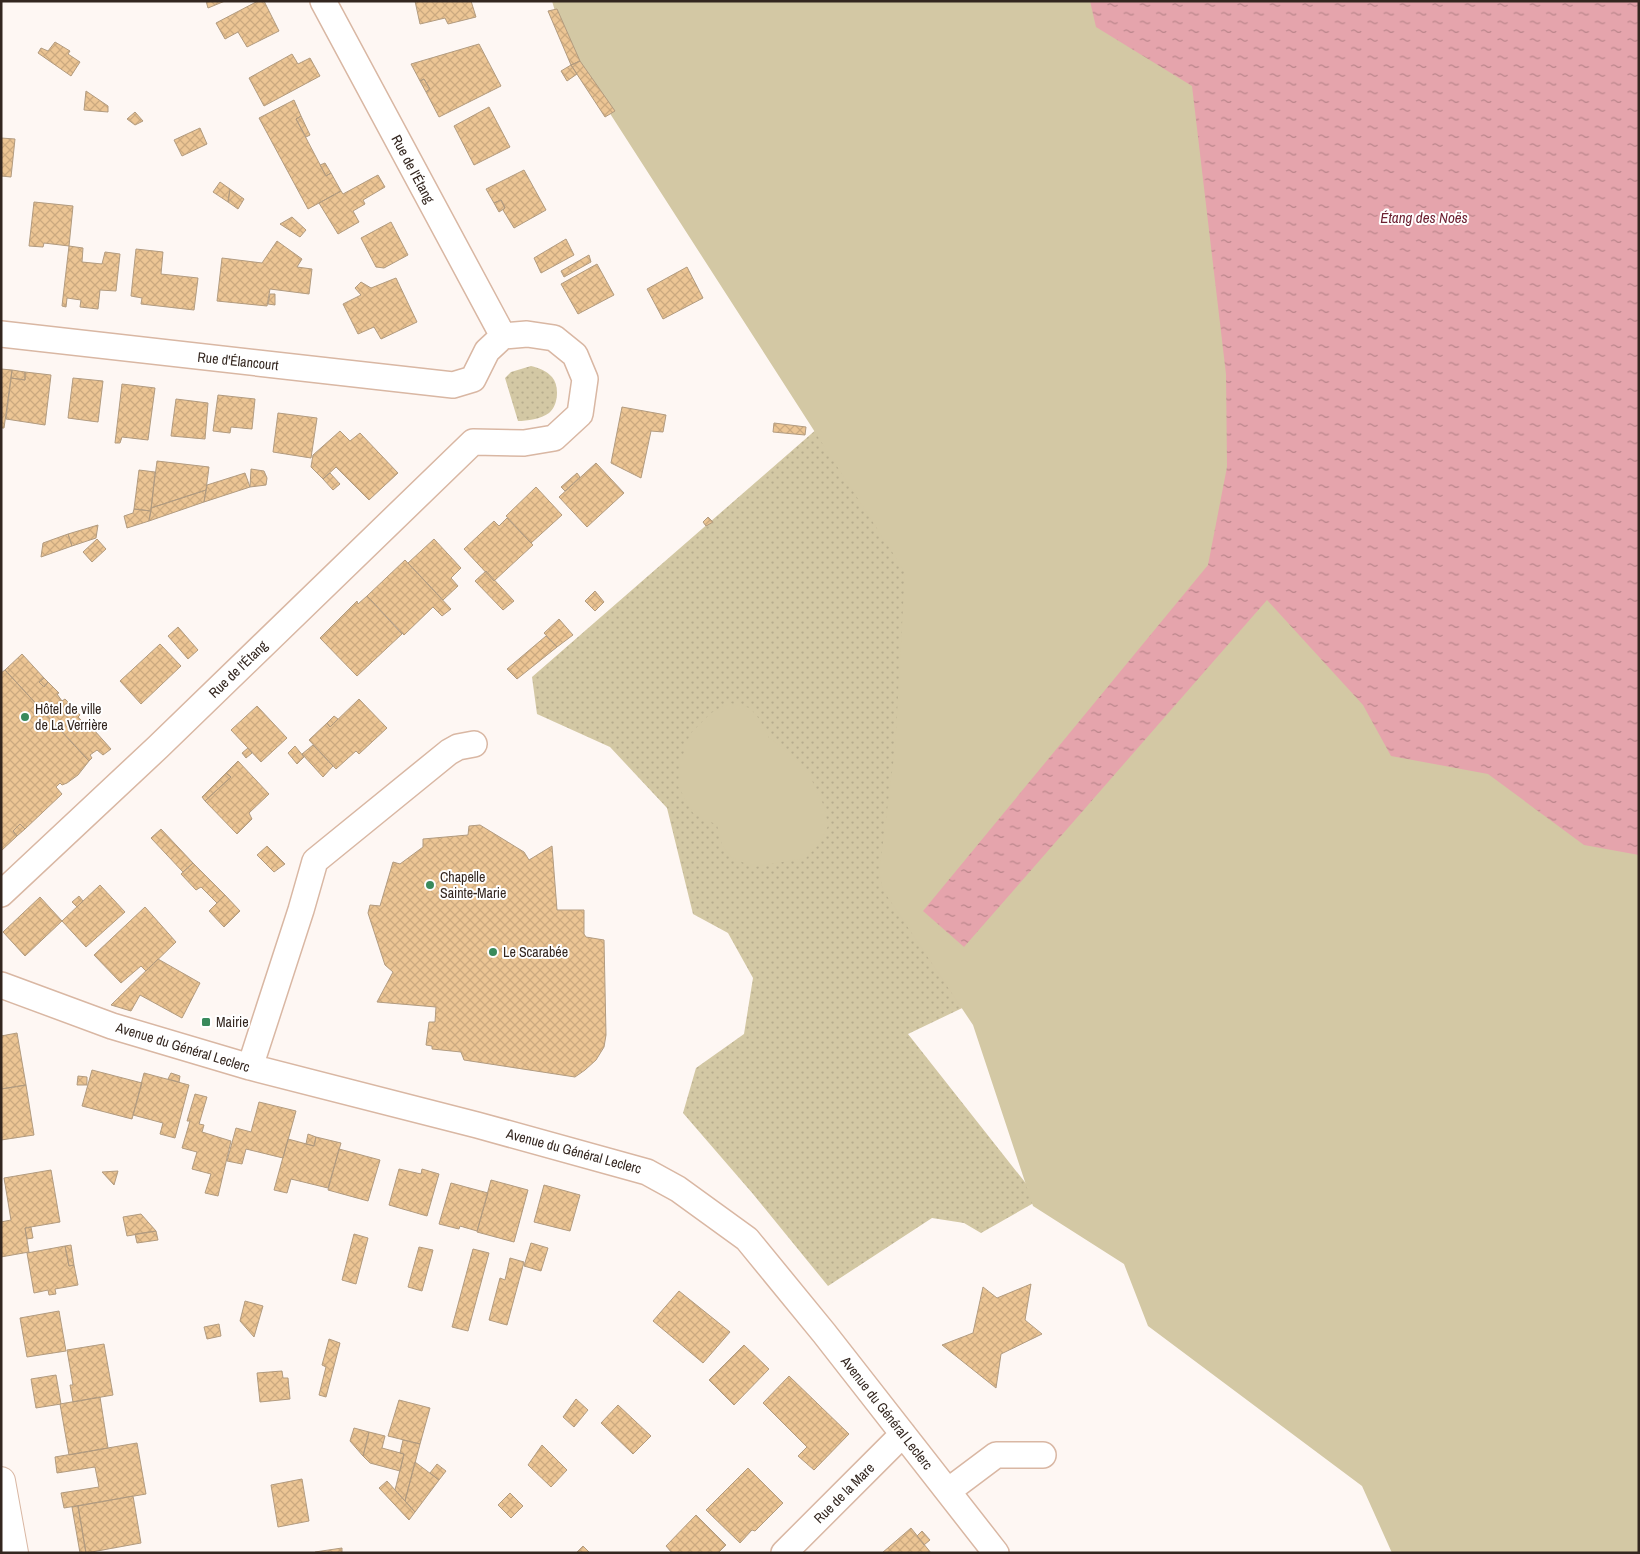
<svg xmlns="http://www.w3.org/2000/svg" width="1640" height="1554" font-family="'Archivo Narrow',sans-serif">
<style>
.grass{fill:url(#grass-dots)}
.park{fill:#d3c8a4}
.water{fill:url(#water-ripples)}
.building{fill:url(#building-cross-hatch);stroke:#b29b7f}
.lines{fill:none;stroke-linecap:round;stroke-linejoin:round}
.minor-casing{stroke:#d9b7a3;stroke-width:28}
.tertiary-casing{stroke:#d9b7a3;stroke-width:30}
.minor{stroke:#fff;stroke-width:25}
.tertiary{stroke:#fff;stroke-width:28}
.poi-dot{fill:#398a5c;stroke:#fff;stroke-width:2}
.labels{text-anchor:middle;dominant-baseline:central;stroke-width:4;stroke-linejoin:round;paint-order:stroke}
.street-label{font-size:14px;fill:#33261f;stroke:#fff}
.poi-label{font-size:14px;fill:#33261f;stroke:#fff;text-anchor:start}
.water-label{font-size:15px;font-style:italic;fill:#6d2132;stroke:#fff}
</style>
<defs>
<pattern id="grass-dots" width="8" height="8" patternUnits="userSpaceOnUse" patternTransform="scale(1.25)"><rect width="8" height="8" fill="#d3c8a4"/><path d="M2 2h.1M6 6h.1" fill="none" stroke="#b6ac8d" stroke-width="1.8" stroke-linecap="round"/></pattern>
<pattern id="water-ripples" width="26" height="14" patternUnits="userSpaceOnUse" patternTransform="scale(1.25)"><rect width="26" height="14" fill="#e5a4ac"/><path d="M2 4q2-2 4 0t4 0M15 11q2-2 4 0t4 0" fill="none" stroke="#ba858b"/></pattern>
<pattern id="building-cross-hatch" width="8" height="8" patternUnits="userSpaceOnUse" patternTransform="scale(1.25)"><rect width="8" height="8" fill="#ecc594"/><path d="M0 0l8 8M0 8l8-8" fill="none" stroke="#cba97f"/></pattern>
</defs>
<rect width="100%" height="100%" fill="#fef7f3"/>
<path class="grass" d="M531,366c8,2 16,5 21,11 8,9 6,29 -3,36 -8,6 -22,8 -31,8l-13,-43 6,-6z
M834,414l83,132 89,441 -98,47 131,166 -58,33 -17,-10 -32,-5 -104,68 -75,-92 -70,-81 13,-45 48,-34 9,-56 -25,-45 -35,-19 -26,-106 -57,-61 -73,-33 -5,-37z"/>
<path class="park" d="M552,1h1087v1552h-247l-30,-67 -214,-160 -24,-62 -91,-58 -60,-181 -90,-135 -4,-17 16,-124 10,-177 -341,-530z
M730,703l20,5 10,12 9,18 19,13 19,19 17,36 4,20 -8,17 -14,15 -53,9 -22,-10 -9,-12 -5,-20 -24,-12 -15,-27 2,-22 10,-30 21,-21z"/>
<path class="water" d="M1090,1h549v854l-55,-10 -96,-71 -97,-18 -28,-51 -96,-105 -303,347 -41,-36 285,-346 19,-98 -1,-93 -34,-288 -96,-59z"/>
<path class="building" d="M206,1h19l-17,7z
M258,1h6l15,30 -32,16 -9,-15 -13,7 -9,-16z
M415,1h56l5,16 -28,7 -3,-6 -25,6z
M557,9l23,52 -9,4 -23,-54z
M55,42l15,9 -2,3 12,8 -9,14 -33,-23 3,-5 7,3z
M479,44l22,42 -62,31 -13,-25 4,-3 -6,-10 -4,2 -9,-17z
M292,54l6,10 12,-6 10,18 -56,30 -15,-28z
M580,61l35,50 -10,6 -34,-52z
M571,65l6,9 -10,7 -6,-10z
M424,79l6,10 -4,3 -6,-11z
M86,91l22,15v6l-24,-2z
M294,100l7,16 -5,3 30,57 5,-3 10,18 -33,18 -49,-91z
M489,107l21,40 -36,18 -20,-39z
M135,112l8,9 -8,4 -8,-6z
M301,116l9,19 -4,2 -10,-18z
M200,128l7,16 -25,12 -8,-16z
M1,138l14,1 -4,38 -10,-1z
M325,163l6,10 -5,3 -6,-11z
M524,170l22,40 -32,18 -11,-18 2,-2 -4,-8 -7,3 -8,-14z
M378,175l7,12 -22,13 2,4 -12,7 6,11 -21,12 -19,-31 22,-12 2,3z
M220,182l10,7 -2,13 -15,-10z
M230,189l14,10 -6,10 -10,-7z
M501,200l4,8 -6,4 -5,-9z
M34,202l39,4 -4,40 -25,-3 -1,4 -14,-1z
M292,217l14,13 -6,7 -20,-13z
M391,222l17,33 -24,13 -8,-1 -15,-29z
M566,239l8,16 -33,18 -7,-15z
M277,241l25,18 -5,8 15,2 -3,25 -39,-5 -3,17 -50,-5 5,-43 40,5z
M69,246l14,2 -1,14 20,2 3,-12 15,2 -4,37 -16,-1 -2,19 -18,-2 1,-7 -14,-2 -1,9 -4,-1z
M136,249l27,3 -2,22 37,4 -4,32 -53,-6 1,-6 -11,-2z
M589,255l2,7 -27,15 -3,-6z
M597,264l17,31 -36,19 -17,-30z
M687,267l16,31 -40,21 -16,-30z
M396,278l21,44 -36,17 -7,-12 -16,7 -15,-30 18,-9 -6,-7 6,-6 10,6z
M270,294h5v11l-7,-1z
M1,369l11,1 -8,58h-3z
M12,370l13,2v8l-14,-2z
M25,372l26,3 -6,50 -39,-6 5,-41 14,2z
M73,378l30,3 -5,41 -30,-4z
M122,384l33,4 -7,52 -26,-3 -2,6h-5z
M218,395l37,4 -3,30 -21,-2 -1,6 -17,-2z
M176,399l32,4 -3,36 -34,-3z
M622,407l44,8 -3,17 -12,-1 -10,47 -30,-15z
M278,413l39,5 -6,40 -38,-6z
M774,423l32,4 -1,8 -32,-3z
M340,431l10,10 10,-8 38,40 -29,27 -33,-33 -13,12 -12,-12 2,-12z
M157,461l52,6 -3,23 -55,18z
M596,463l28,30 -37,34 -28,-30z
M251,469l13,2 3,7 -1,7 -16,2z
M139,470l16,2 -4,39 -17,-2z
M245,473l5,14 -46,15 3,-17z
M330,473l10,11 -7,6 -10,-11z
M577,473l3,4 -15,14 -4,-4z
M536,487l26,28 -31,28 -25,-27z
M206,490l-2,12 -55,19 2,-13z
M134,509l17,2 -2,10 -22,7 -3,-12 9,-3z
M708,517l5,5 -7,4 -3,-4z
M507,518l26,27 -39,36 -30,-32 30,-28 5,5z
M98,525l-2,13 -24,8 -4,-12z
M68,534l4,12 -31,11 2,-14z
M97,539l9,10 -14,13 -9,-10z
M434,539l27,29 -10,10 7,8 -15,14 -35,-37z
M405,560l46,49 -9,7 -9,-9 -29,28 -37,-39z
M486,571l28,30 -11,9 -28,-29z
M595,591l9,11 -9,9 -10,-10z
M367,596l35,38 -45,42 -37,-38 37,-37 1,3z
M559,619l14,16 -16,12 -13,-14z
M178,627l20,23 -10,9 -20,-23z
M546,636l11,11 -40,32 -10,-10z
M160,644l21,22 -40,38 -21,-23z
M22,654l22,24 -5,4 5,5 4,-5 11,11 -2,1 5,7 3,-2 15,16 -2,2 6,6 2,-2 25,28 -8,6 -6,-5 -7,5 2,3 -3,3 -84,-91z
M5,670l84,91 -11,14 -11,8 -5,2 -2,-2 -4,4 6,7 -37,35 -5,-5 -7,7 4,5 -16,15v-178z
M44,678l4,4 -4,5 -5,-5z
M359,699l28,29 -28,26 -3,-3 -20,18 -27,-29 18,-17 3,4z
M257,706l30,32 -26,24 -30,-32z
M334,716l4,3 -8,8 -3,-4z
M313,745l20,21 -10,11 -21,-23z
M295,746l9,11 -7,7 -9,-11z
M248,748l4,5 -6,5 -4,-5z
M238,761l31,33 -20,19 3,6 -15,15 -32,-33 26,-24 -5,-4z
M226,773l5,4 -26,24 -3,-4z
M20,824l5,5 -8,7 -4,-5z
M480,825l44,27 5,8 23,-14 5,64h27v24l2,3 18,3 2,95 -2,12 -8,13 -11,10 -10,7 -111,-17 -3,-8 -29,-3v-3l-6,-1 3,-23h6l1,-15 -59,-5 16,-30 -8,-7 -17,-52 2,-8 10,1 13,-44 7,2 23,-17v-8l45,-4 1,-9z
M161,829l32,34 -10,9 -32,-34z
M267,846l18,18 -11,8 -17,-17z
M193,863l32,32 -8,8 -16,-16 -5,3 -15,-16z
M100,885l25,27 -39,35 -24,-26z
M225,895l15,16 -16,16 -15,-16z
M79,896l4,5 -6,6 -5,-5z
M40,897l22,24 -37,35 -22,-24z
M145,907l31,35 -30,29 -5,-5 -20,17 -27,-28z
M158,959l42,24 -18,35 -42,-23 -9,16 -20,-6z
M17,1033l9,52 -25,4v-53z
M92,1070l50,13 -10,36 -50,-13z
M144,1073l45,12 -14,53 -15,-4 3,-11 -30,-8z
M171,1073l9,3 -1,6 -11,-3z
M78,1076l9,1v8h-10z
M26,1085l8,50 -33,5v-51z
M195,1094l12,3 -8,27 5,1 -2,7 29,9 -13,55 -13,-3 6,-19 -19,-5 5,-17 -15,-4 8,-27h-3z
M259,1102l37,9 -13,47 -37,-9 -4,15 -15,-3 9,-33 15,4z
M308,1134l8,3 -2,9 -8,-2z
M316,1137l25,6 -13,45 -37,-9 -4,14 -13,-3 14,-51 26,7z
M339,1149l41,11 -12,41 -40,-11z
M399,1169l22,5 1,-5 17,5 -12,42 -38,-11z
M51,1170l9,52 -35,6 4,24 -28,5v-35l10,-2 -7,-42z
M118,1171l-4,14 -12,-13z
M491,1180l37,10 -14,52 -37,-10z
M451,1183l37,10 -11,38 -17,-5 -1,3 -20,-5z
M544,1185l36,10 -10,36 -36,-9z
M141,1214l15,17 -29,5 -4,-19z
M31,1227l2,11 -6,1 -2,-11z
M156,1231l2,9 -21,3 -2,-9z
M354,1234l14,4 -12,46 -14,-4z
M531,1243l17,5 -7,23 -17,-5z
M71,1245l3,20 -5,1 -4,-20z
M65,1246l4,20 5,-1 4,20 -23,4 1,5 -7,1 -1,-5 -14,3 -7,-40z
M419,1247l14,3 -11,41 -14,-4z
M473,1249l16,4 -21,78 -16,-4z
M510,1258l14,4 -17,63 -18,-5 11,-42 5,2z
M1031,1284l-6,36 17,14 -41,20 -5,34 -54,-43 31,-12 10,-46 14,11z
M679,1291l51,41 -27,31 -50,-42z
M245,1301l18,5 -9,31 -14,-16z
M59,1311l7,40 -39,6 -7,-39z
M219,1324l2,12 -14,3 -3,-12z
M329,1339l11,4 -14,54 -7,-2 7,-28 -4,-2z
M104,1344l9,51 -40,7 -3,-17h3l-6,-35z
M744,1345l25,24 -35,36 -25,-25z
M282,1371l1,7h5l2,21 -30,3 -3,-29z
M56,1375l5,29 -25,4 -5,-29z
M789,1376l60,58 -35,36 -16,-14 9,-9 -44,-44z
M100,1397l8,51 -39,7 -9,-51z
M576,1399l12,11 -14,17 -11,-10z
M399,1400l31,8 -10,36 -32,-8z
M618,1405l33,31 -18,18 -32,-31z
M354,1428l15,4 -6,24 -13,-15z
M369,1432l16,4 -3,12 22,6 -4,17 -30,-8 -7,-7z
M403,1440l17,4 -15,57 -10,-11 9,-36 -4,-1z
M137,1443l9,51 -82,14 -3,-15 38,-6 -4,-20 -38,6 -2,-16z
M542,1445l25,25 -16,17 -23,-22z
M415,1462l24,18 -24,32 -10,-11z
M437,1464l9,7 -7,9 -9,-7z
M748,1468l35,35 -28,28 -3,-1 -12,13 -34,-33z
M302,1479l7,42 -31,6 -7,-42z
M387,1481l28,31 -6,8 -30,-32z
M510,1493l13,13 -12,12 -13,-13z
M133,1496l8,47 -55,10 -8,-47z
M78,1506l8,47h-6l-8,-46z
M696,1515l30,30 -8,8h-46l-6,-7z
M911,1528l20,25h-49z
M922,1531l8,9 -6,5 -7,-9z
M583,1546l7,7h-14z
M342,1548v5h-27v-1z"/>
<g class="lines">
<g class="minor-casing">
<path id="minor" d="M323,1l180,335
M1,334l452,51 20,-6 14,-28 16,-15 24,-2 27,4 21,17 10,24 -5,35 -26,24 -30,5 -51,-1 -315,305 -157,147
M1,985l111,41 138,41 227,58 170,47 31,17 69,50 77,94 172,220
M250,1067l51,-157 14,-49 134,-109 9,-5 16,-3
M948,1491l48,-36h47
M784,1553l119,-119"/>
</g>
<g class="tertiary-casing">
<path id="tertiary" d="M1,1481l13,72"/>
</g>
<use href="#minor" class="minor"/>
<use href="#tertiary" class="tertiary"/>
</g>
<g class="poi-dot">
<circle cx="25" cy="717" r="5"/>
<circle cx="430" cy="885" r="5"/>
<circle cx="493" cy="952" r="5"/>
<rect x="201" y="1017" width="10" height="10" rx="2.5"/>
</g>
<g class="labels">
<g class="street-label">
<text transform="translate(413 169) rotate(62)">Rue de l'Étang</text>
<text transform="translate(238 361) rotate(6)">Rue d'Élancourt</text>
<text transform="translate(238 669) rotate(-44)">Rue de l'Étang</text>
<text transform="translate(183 1047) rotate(17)">Avenue du Général Leclerc</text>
<text transform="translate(574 1151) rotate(15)">Avenue du Général Leclerc</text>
<text transform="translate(887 1413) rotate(52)">Avenue du Général Leclerc</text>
<text transform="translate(844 1493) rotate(-45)">Rue de la Mare</text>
</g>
<g class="poi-label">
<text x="35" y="709">Hôtel de ville<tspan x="35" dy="16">de La Verrière</tspan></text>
<text x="440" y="877">Chapelle<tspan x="440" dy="16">Sainte-Marie</tspan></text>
<text x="503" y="952">Le Scarabée</text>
<text x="216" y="1022">Mairie</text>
</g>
<g class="water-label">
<text x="1424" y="217">Étang des Noës</text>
</g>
</g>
<rect width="1640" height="1554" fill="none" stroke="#33261f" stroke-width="5"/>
</svg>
